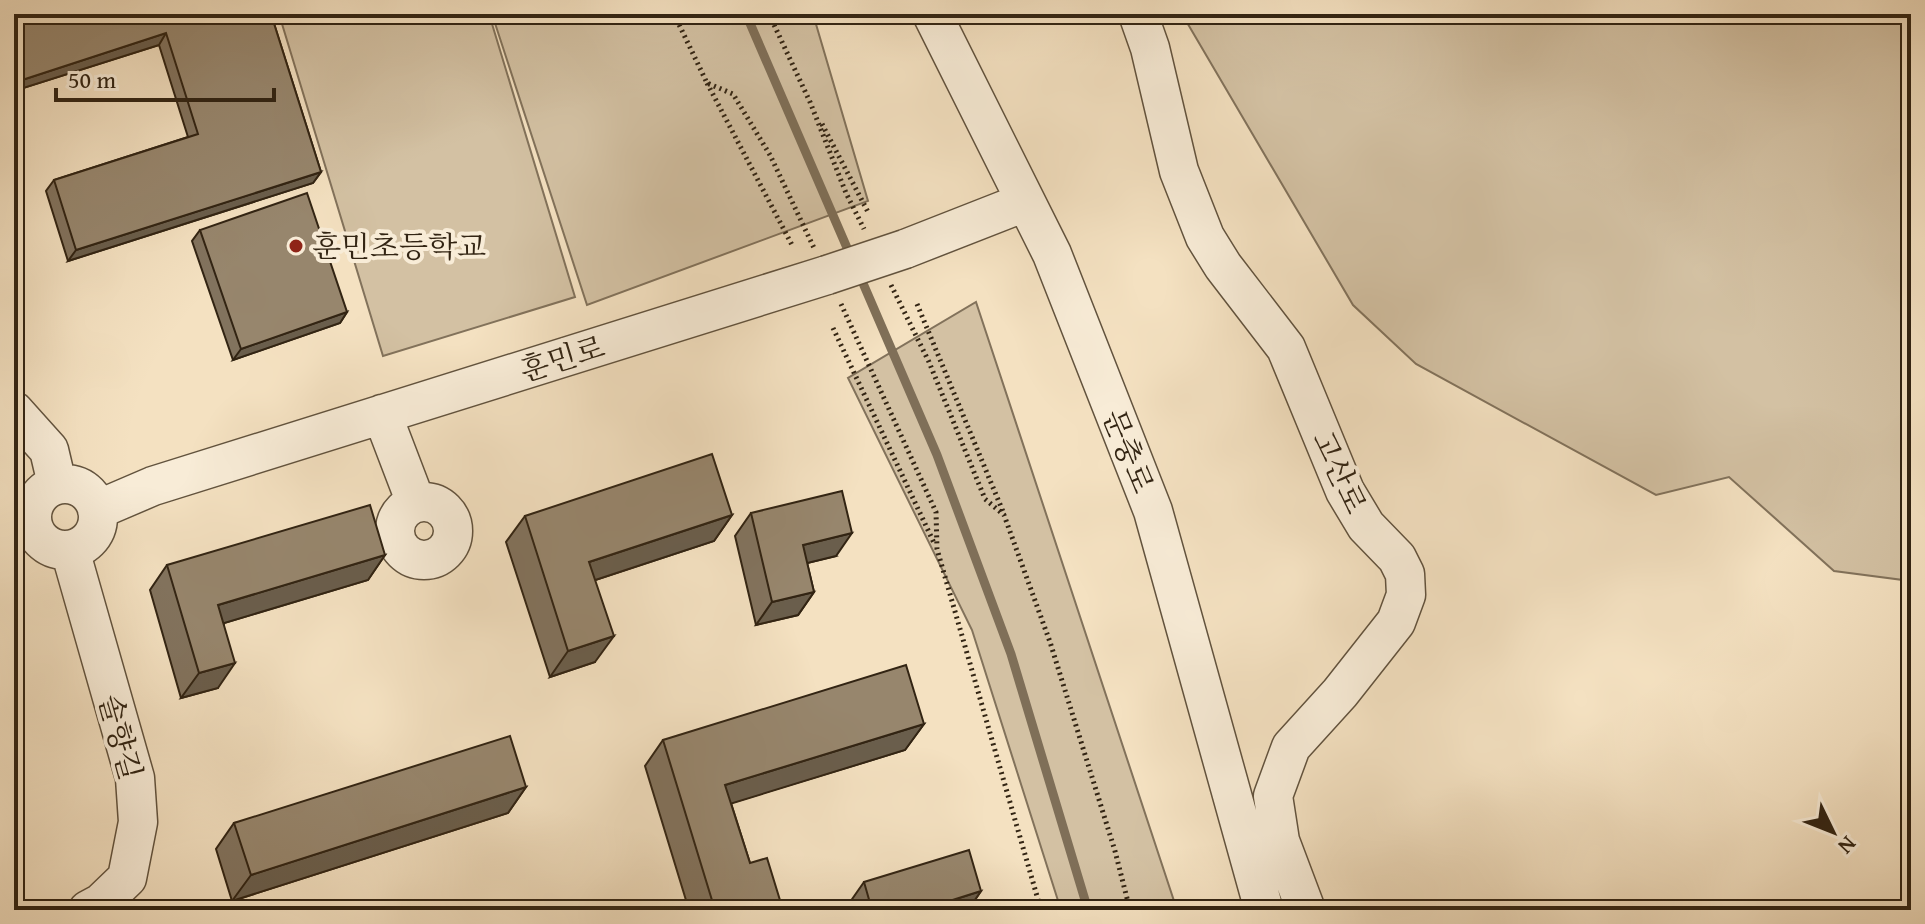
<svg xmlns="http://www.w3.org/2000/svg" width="1925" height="924" font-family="'Gentium Book Plus','Noto Serif KR',serif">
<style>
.green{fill:#d3c1a3;stroke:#82725b;stroke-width:2}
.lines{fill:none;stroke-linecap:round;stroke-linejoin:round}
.stream{stroke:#7f6f58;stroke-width:9}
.minor-casing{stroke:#62533e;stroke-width:41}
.path{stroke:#322413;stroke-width:5;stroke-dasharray:2 4;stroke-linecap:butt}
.minor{stroke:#f8ecd7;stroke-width:38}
.minor-bridge-casing{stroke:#62533e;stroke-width:41;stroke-linecap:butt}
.minor-bridge{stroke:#f8ecd7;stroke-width:38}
.wall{fill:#82735e;stroke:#322413;stroke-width:2}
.shaded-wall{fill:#6a5e4c;stroke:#322413;stroke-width:2}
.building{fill:#97866d;stroke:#322413;stroke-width:2}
.poi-dot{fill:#8f2418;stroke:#f8ecd7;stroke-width:3}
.labels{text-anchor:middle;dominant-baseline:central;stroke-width:8;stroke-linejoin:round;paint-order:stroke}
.poi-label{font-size:30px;fill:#322413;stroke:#f8ecd7;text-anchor:start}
.street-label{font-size:30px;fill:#322413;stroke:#f8ecd7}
</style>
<rect width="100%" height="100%" fill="#f4e1c1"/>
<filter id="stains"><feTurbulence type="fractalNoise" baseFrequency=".0025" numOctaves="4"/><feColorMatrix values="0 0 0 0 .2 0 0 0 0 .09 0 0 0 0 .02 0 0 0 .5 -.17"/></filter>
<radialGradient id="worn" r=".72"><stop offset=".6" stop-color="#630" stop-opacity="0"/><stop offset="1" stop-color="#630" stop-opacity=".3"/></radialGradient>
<path class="green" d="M279,14h210l86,283 -192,59z
M492,14h321l55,187 -281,104z
M1182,14h729v567l-77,-10 -105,-94 -73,18 -240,-131 -63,-59z
M976,302l201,608h-116l-89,-280 -124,-252z"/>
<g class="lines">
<path class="stream" d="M746,14l105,243
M859,274l78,181 74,199 77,256"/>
<g class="minor-casing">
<path id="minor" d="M932,14l120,240 101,257 111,399
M1138,14l12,34 29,123 26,66 18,29 63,82 59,143 21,35 31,32 8,16 1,21 -10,27 -56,71 -49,54 -18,49 7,45 26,69
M905,249l120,-47
M14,411l35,39 8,34
M382,414l34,89
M32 517a33 33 0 1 1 66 0a33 33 0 1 1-66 0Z
M395 531a29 29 0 1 1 58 0a29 29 0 1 1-58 0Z
M97,510l56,-24 674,-211
M70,550l65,228 3,44 -11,56 -26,25 -13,7"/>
</g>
<path class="path" d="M674,14l33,69 26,11 37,61 44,93
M769,14l41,88 36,91 18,36
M707,83l85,162
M822,124l46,88
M891,285l38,77 56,137 19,16 46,127 65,209 15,59
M841,304l95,208 1,37 104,361
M917,304l87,210
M833,328l102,217"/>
<use href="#minor" class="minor"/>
<g class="minor-bridge-casing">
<path id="minor-bridge" d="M827,275l78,-26"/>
</g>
<use href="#minor-bridge" class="minor-bridge"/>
</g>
<path class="wall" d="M14,14h257l50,158 -8,11 -245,78 -22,-70 8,-11 134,-43 -29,-92 -145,46z
M200,230l147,82 -7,11 -107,37 -41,-119z
M751,513l85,43 -29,7 7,29 -16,23 -42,10 -21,-89z
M732,515l-18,26 -119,39v82l-45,15 -44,-135 19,-26z
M385,555l-17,25 -144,43 -6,65 -37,10 -31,-108 17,-25z
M924,724l-19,26 -174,53 19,60 33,47h-94l-44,-144 18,-26z
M526,787l-18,26 -276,88 -16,-52 18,-26z
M864,882l117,9 -13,19h-119l-1,-5z"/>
<path class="shaded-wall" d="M166,33l-7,12 -145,46v-7l2,-2z
M321,172l-8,11 -245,78 8,-11z
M347,312l-7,11 -107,37 8,-11z
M732,515l-18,26 -143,47 18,-26z
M852,533l-16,23 -49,12 16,-23z
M385,555l-17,25 -167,50 17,-25z
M814,592l-16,23 -42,10 16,-23z
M614,636l-19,26 -45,15 18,-26z
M235,663l-17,25 -37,10 18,-25z
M924,724l-19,26 -198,61 18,-26z
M526,787l-18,26 -276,88 19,-26z
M981,891l-13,19h-47z"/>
<path class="building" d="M14,14h257l50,158 -245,78 -22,-70 144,-46 -32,-101 -150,49 -2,-6z
M307,193l40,119 -106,37 -41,-119z
M712,454l20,61 -143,47 25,74 -46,15 -43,-135z
M842,491l10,42 -49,12 11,47 -42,10 -21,-89z
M370,505l15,50 -167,50 17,58 -36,10 -32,-108z
M906,665l18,59 -199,61 25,78 17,-5 16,52h-68l-52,-170z
M510,736l16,51 -275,88 -17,-52z
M969,850l12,41 -60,19h-49l-8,-28z"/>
<circle class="poi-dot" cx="296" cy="246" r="8"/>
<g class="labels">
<g class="poi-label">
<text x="312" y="246">훈민초등학교</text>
</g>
<g class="street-label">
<text transform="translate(562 358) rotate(-17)">훈민로</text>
<text transform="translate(1129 451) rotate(68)">문충로</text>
<text transform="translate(1340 472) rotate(65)">고산로</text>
<text transform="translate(121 737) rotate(75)">솔향길</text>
</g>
</g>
<rect width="1925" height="924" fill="none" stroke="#f4e1c1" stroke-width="48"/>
<rect x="16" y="16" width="1893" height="892" fill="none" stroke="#322413" stroke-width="4"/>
<rect x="24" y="24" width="1877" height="876" fill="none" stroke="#322413" stroke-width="2"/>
<g transform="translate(1833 832) rotate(133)" stroke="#f8ecd7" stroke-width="6" paint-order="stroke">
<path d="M0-6L14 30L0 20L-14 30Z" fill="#322413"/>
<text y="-12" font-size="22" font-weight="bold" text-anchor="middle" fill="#322413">N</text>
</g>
<path d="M56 88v12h218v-12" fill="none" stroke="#322413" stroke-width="4"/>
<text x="68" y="88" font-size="24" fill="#322413" stroke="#f8ecd7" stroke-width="6" paint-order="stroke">50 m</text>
<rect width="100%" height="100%" filter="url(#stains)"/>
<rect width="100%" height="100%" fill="url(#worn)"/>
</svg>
